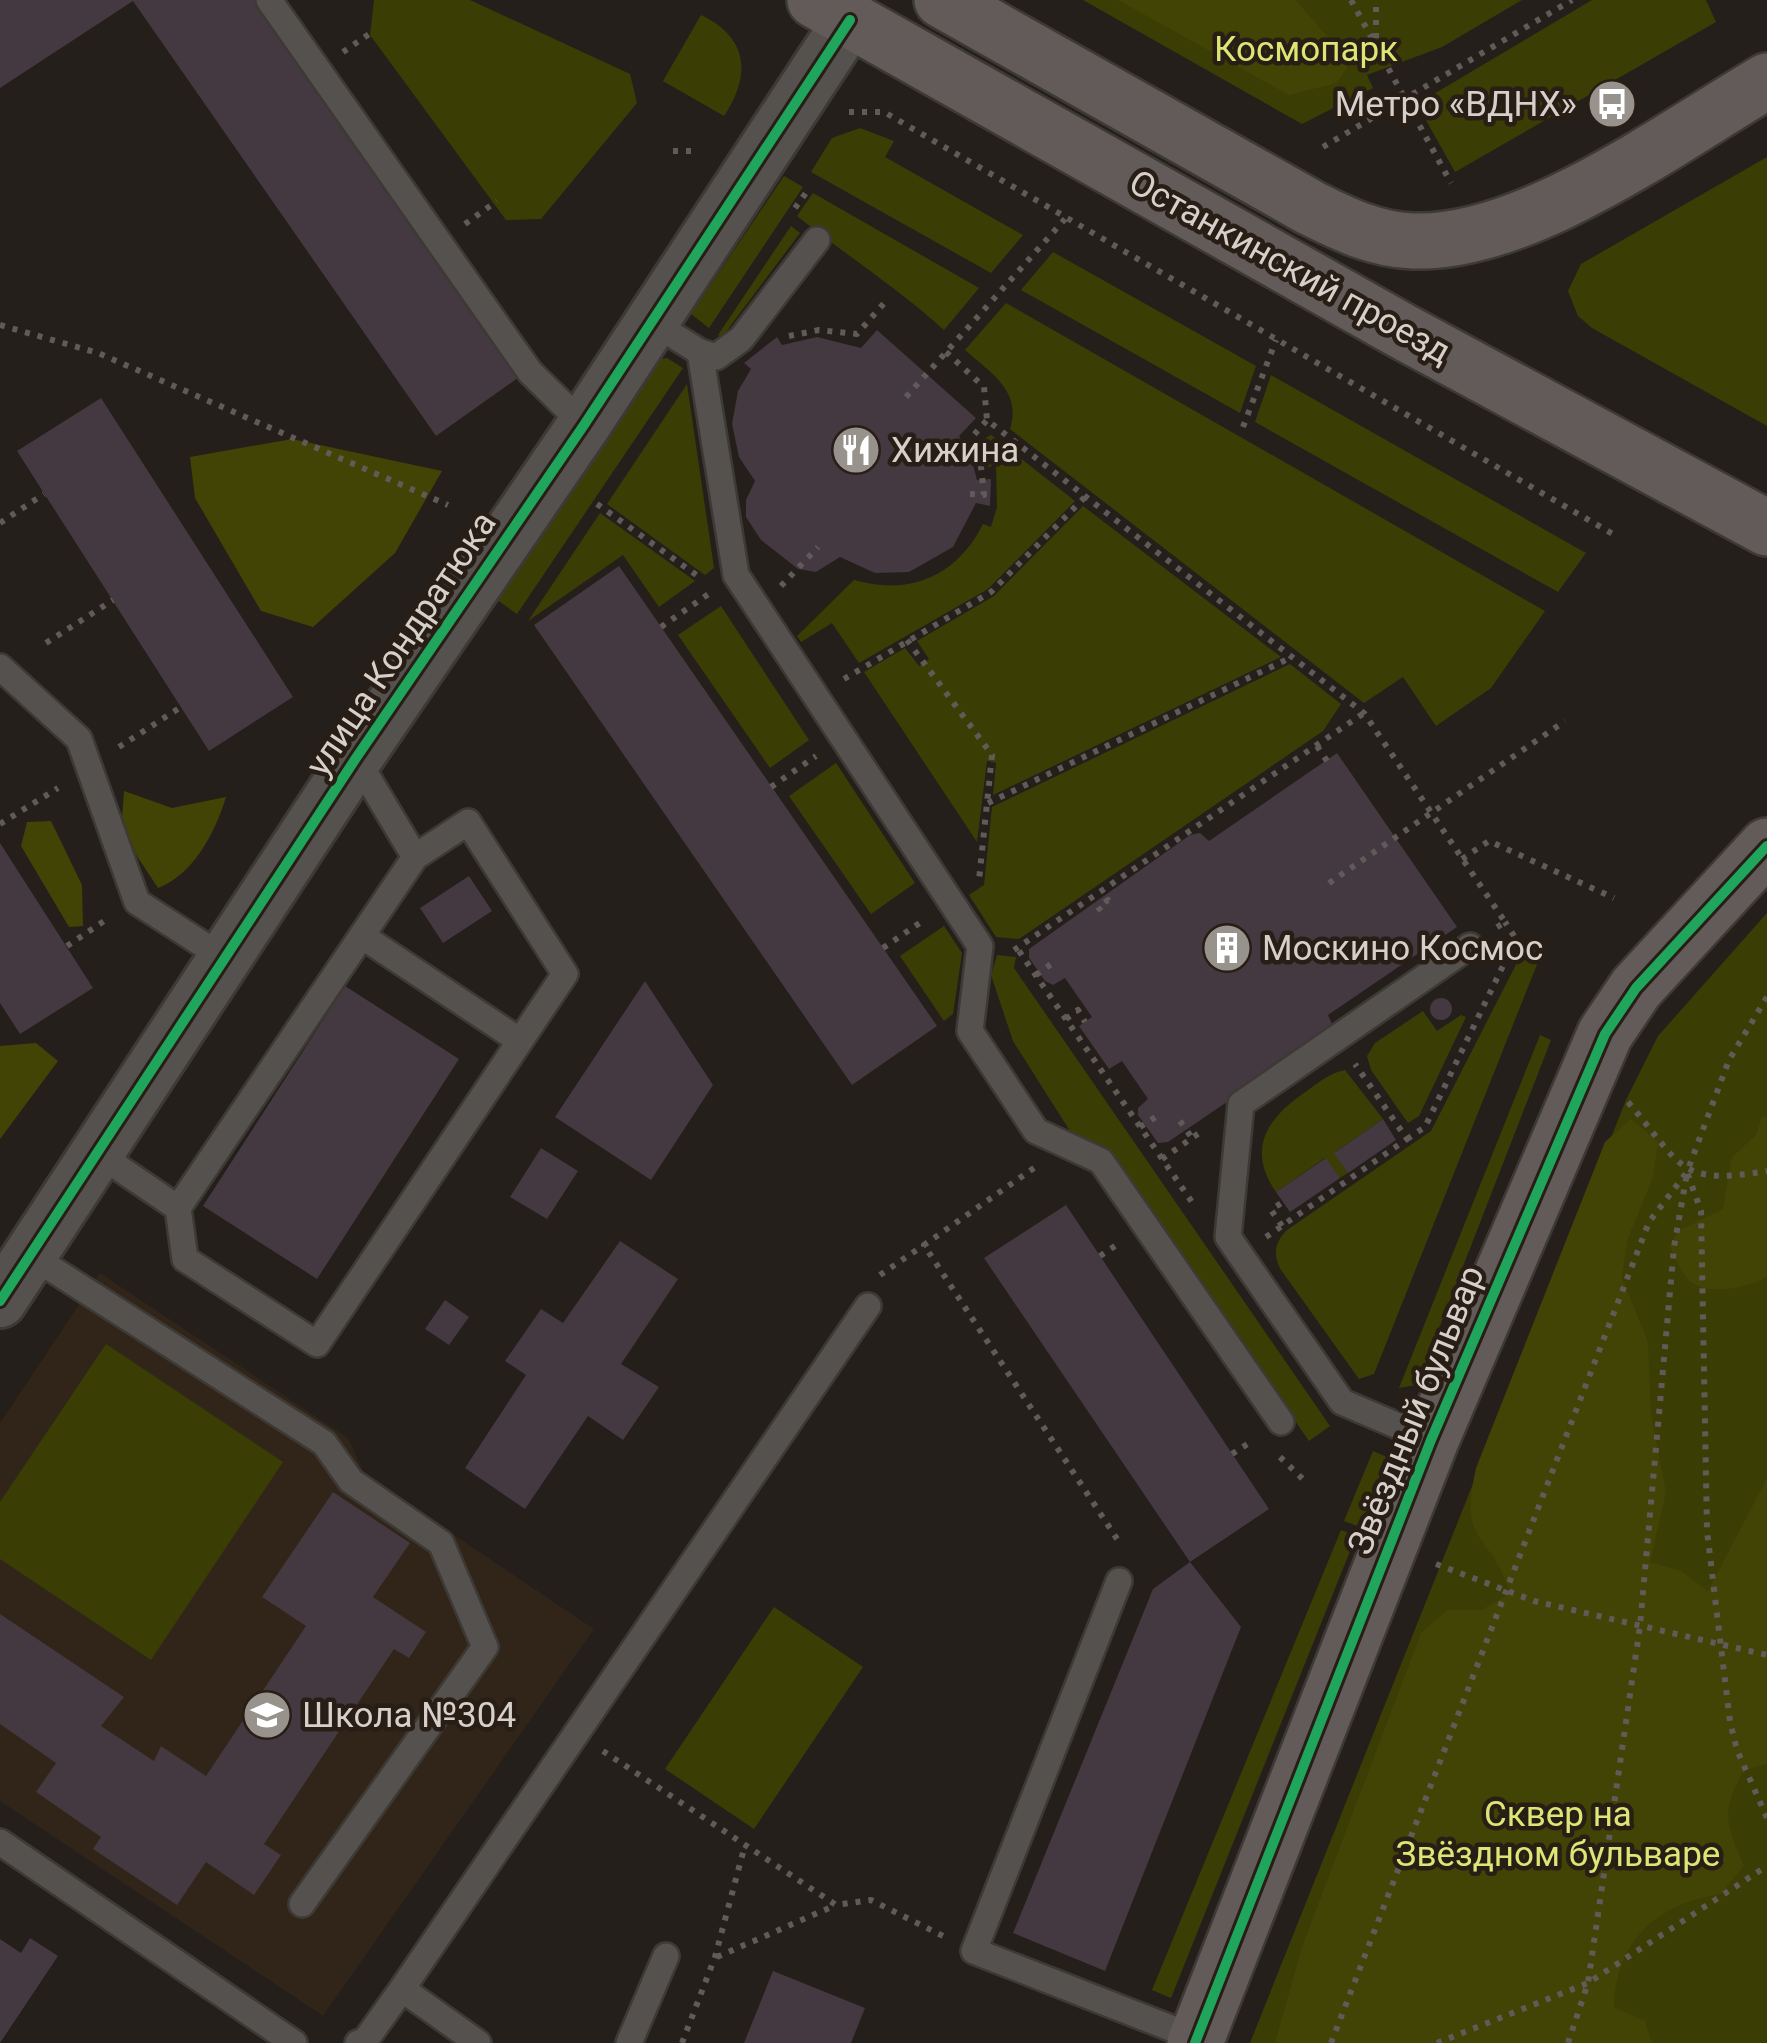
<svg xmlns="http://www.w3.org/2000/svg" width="1767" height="2043" font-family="Roboto,sans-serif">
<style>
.built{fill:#312418}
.green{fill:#3b3e04}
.forest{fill:#414405}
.building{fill:#443841}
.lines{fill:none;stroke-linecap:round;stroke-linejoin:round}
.lane-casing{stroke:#3d3935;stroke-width:30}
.street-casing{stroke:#3d3935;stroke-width:58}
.secondary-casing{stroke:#3d3935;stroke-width:60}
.path{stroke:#605b58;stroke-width:6;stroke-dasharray:5 8;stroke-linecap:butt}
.lane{stroke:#55514e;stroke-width:25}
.street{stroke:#55514e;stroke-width:52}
.secondary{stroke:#635b59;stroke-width:55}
.cycleway-casing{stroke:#281e16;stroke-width:16}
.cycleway{stroke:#20a55d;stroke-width:10}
.labels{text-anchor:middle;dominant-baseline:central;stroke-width:9;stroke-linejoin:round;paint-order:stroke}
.park-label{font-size:35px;fill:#dde675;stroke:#281e16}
.poi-label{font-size:35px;fill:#d7d0ca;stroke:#281e16;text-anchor:start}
.street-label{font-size:35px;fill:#d7d0ca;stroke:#281e16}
</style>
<rect width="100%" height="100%" fill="#241f1a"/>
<path class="built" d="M100,1273l248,165 17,37 229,154 -271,387 -323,-215v-378z"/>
<path class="green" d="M374,0h96l160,74 7,29 -96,116 -35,1 -136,-185z
M1083,0h439l-80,47 -75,28 6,13 -71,36z
M1592,0h114l10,22 -261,150 -38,-68z
M701,15c48,23 50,60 23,101l-61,-35z
M860,128l34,13 -9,16 138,78 -32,38 -180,-101 21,-34z
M1767,157v269l-175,-98 -14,-12 -10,-25 13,-27z
M784,176l19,11 -94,141 -18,-14z
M813,193l166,95 -35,42c-45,-41 -98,-75 -147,-114z
M791,226l9,7 -78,104 -4,-2z
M1053,252l203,114 -16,47 -219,-123z
M1006,303l539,308 -54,77 -55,38 -33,-49 -39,26 -354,-274c12,-38 -19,-56 -45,-79z
M667,358l16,10 -166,246 -24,-17 161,-237z
M1271,375l315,178 -28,39 -303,-170z
M687,384l27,184 -9,7 -98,-71z
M991,435l84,66 -87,88 -129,74 -27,-40 -31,19 -4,-6 57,-56c56,16 103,-4 129,-56l8,3 6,-20 -1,-42 -8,2 -9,-25z
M1083,506l198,151 -288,138 3,-32 -9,-2 -10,81 -113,-170 41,-24 14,18 10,-7 -12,-18 77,-45z
M600,513l95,68 -36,26 -36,-52 -95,66z
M721,606l88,134 -39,28 -92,-133z
M1290,664l51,40 -18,27 -304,208 -23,-2 -27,-42 15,-10 8,-78z
M836,763l79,120 -44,31 -82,-118z
M1767,913v1130h-517l376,-943 32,-64z
M944,926l18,27 -9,61 -9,7 -44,-65z
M1528,941l12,16 -166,417 -15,5 -78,-109c-9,-16 -6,-28 6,-40l144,-99z
M997,955l19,2 -2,11 316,458 -21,15 -194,-281 -40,-21 -62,-98 -22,-66z
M1423,1011l14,20 24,-16 5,2 -47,99 -11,7 -37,-53 -4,-14 8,-13z
M1540,1035l11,5 -134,345 -18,3z
M1345,1070l38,49 -48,33 13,21 -8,5 -15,-20 -49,34c-29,-42 -10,-73 28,-99 13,-9 25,-20 41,-23z
M106,1344l177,118 -132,198 -151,-101v-57z
M1373,1451l14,6 -27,70 -16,-6z
M1341,1530l15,6 -185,462 -19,-8z
M774,1607l89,60 -109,162 -89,-60z"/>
<path class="forest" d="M1118,0h178l54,63 -13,20 -48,12z
M292,439l150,32 -47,82 -82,74 -52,-16 -66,-113 -5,-41z
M124,791l48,17 54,-11c-11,36 -33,78 -68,91l-37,-56z
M51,821l31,64 1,41 -14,1 -48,-81 6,-24z
M36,1043l22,18 -58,78v-93z
M1767,1116v160c-16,12 -59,20 -76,6 -10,-8 -15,-24 -21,-35l8,-16 45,-22 9,-52 24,-22 6,-18z
M1631,1119l27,23 -5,35 -26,64 -5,37 26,64 3,73 15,77 -16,70 31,9 27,20 59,-113v286l-23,6c-23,41 -19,53 0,96l-23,28c-64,10 -105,46 -107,113l31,14 7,22h-377l27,-96 119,-314 26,-23h35l28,-17c-20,-64 -52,-45 -34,-125l129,-326z"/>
<path class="building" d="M0,0h261l261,375 -86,61 -303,-435 -133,87z
M877,330l99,88 -17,18 11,17 7,27 14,-1 -1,27 -14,-3 -23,44 -44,25 -34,1 -35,-16 -24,15 -18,-3 -37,-29 -15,-23v-17l9,-19 -16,-24 -7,-33 6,-33 13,-22 -7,-6 33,-26 5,8 35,-8 44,11z
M101,398l192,299 -84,54 -192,-300z
M619,566l318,460 -85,59 -318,-460z
M1337,753l120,174 -129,88 4,9 -3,9 -161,109 -10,1 -20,-28v-7l10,-9 -26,-38 -13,8 -30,-43 13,-9 -27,-39 -12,7 -8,-4 -16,-23v-9l161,-114 10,-2 9,8z
M0,843l93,145 -73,46 -20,-31z
M469,876l23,35 -49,32 -23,-35z
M645,981l68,104 -62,95 -96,-63z
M345,986l114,73 -142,220 -114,-73z
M1430 1009a11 11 0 1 1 22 0a11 11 0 1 1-22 0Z
M1383,1119l13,21 -48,33 -14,-20z
M541,1148l37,23 -31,48 -37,-22z
M1326,1158l14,20 -50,34 -14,-20z
M1066,1205l203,304 -79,53 -206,-304z
M620,1241l58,38 -57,85 38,23 -36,53 -35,-24 -63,93 -60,-41 61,-93 -21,-14 36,-52 22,14z
M445,1300l24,17 -20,28 -24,-16z
M333,1492l77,51 -37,54 53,35 -17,26 -15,-9 -130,195 17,11 -27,40 -48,-33 -29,43 -84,-56 8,-12 -65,-45 20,-29 -56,-39v-110l124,83 -23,29 53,35 7,-15 45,30 100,-150 -44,-29z
M1190,1562l51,65 -136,344 -92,-38 140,-344z
M30,1938l28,18 -58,87v-104l21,14z
M773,1971l92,37 -14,35h-107z"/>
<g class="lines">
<g class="lane-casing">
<path id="lane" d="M269,0l261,372 54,53
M650,321l50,31 16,5 25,-18 76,-99
M700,352l36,223 244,371 -10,85 66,100 65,30 180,261
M0,667l79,72 58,163 87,56
M415,857l53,-35 97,152 -45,67
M97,1153l81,55 7,51 132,85 203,-303 -158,-105
M178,1208l237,-351 -59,-99
M30,1255l294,188 27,38 90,62 44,104 -183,257
M1431,1440l-89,-38 -114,-165 13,-133 229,-158
M1119,1581l-145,370 222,87
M0,1842l294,201
M402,1989l76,54
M358,2043l7,-2 37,-52 466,-683
M629,2043l37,-87"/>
</g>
<g class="street-casing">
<path id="street" d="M0,1301l356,-543 228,-333 266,-405"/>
</g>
<g class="secondary-casing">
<path id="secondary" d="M815,0l587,331 365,197
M942,0l369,208c32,16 65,32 102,33 113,4 257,-103 354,-160
M1195,2043l236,-603 174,-406 31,-46 131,-142"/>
</g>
<path class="path" d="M1351,0l100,183
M1376,38v-38
M343,52l32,-22
M849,112h35l734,425
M1323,147l249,-147
M673,151h23
M795,208l13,-18
M465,224l32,-23
M0,325l98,28 350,152
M789,336l30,-6 38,4 30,-34
M946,352l38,35 3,33 377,293 141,209 -9,6
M906,397l159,-178
M1243,427l33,-87
M970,494l14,1 -3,-28 -10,-29 16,-18
M597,504l105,75
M0,523l44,-29
M781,586l37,-39
M661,627l49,-34
M907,640l85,115 -13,125
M46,643l67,-43
M844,679l147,-87 94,-95
M1317,746l10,15
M119,747l62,-40
M771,787l45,-31
M988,803l304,-146
M0,824l58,-36
M1462,859l27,-18 125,57
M1329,883l236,-162
M1101,911l-3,-4 10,-7 3,5
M67,946l40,-27
M883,948l38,-26
M1014,950l350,-237
M1019,951l175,254
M1036,975l18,-13
M1767,997l-38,63 -42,112 14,39 6,320 23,191 7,28 30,68
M1066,1019l12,-9 7,12
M1628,1102c55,64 49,84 139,69
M1180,1121l12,17
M1140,1127l19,-12
M1407,1139l18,-12 91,-188 -11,-17
M1162,1159l40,-28
M1034,1168l-110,77 197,300
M1282,1226l-11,-16 12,-8
M1266,1237l141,-98 -52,-75
M1100,1256l15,-10
M880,1275l44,-30
M1232,1454l20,-13
M1280,1457l28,27
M1436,1564l98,37 233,54
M603,1751l233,154 35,-5 74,37
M717,1957l119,-52
M682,2043l33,-86 30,-112
M1331,2043l318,-821 38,-50
M1437,2043l151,-60 179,-117
M1568,2043l20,-60 52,-357 34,-379 13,-74"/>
<use href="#lane" class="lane"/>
<use href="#street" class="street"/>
<use href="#secondary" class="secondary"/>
<g class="cycleway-casing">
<path id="cycleway" d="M0,1301l356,-543 228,-333 266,-405
M1195,2043l236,-603 174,-406 31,-46 131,-142"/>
</g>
<use href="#cycleway" class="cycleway"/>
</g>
<defs>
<g id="bus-disc" transform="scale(2.5)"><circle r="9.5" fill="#98928c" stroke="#281e16"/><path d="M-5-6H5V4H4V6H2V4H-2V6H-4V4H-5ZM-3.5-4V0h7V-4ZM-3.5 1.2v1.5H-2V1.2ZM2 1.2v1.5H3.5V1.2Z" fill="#fff"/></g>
<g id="restaurant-disc" transform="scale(2.5)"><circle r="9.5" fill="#98928c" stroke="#281e16"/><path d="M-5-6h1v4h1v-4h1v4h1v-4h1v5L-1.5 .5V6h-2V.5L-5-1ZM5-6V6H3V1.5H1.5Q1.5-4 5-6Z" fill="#fff"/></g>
<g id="building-disc" transform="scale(2.5)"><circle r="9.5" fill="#98928c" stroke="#281e16"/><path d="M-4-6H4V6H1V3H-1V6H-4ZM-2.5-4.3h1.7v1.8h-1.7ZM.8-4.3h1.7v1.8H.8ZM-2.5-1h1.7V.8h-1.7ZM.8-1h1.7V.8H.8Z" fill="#fff"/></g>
<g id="school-disc" transform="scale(2.5)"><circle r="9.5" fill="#98928c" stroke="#281e16"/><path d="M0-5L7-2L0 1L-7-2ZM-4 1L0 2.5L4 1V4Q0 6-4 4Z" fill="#fff"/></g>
</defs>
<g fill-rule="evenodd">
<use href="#bus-disc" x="1612" y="104"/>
<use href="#restaurant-disc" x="856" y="450"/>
<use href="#building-disc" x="1227" y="948"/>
<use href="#school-disc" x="267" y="1715"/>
</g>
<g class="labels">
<g class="park-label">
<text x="1306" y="49">Космопарк</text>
<text x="1558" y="1814">Сквер на<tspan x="1558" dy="40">Звёздном бульваре</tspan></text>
</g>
<g class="poi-label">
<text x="1577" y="104" text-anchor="end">Метро «ВДНХ»</text>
<text x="891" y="450">Хижина</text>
<text x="1262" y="948">Москино Космос</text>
<text x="302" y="1715">Школа №304</text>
</g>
<g class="street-label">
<text transform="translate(1290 267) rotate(29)">Останкинский проезд</text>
<text transform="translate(401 644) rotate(-56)">улица Кондратюка</text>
<text transform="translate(1416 1410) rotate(-68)">Звёздный бульвар</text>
</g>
</g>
</svg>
